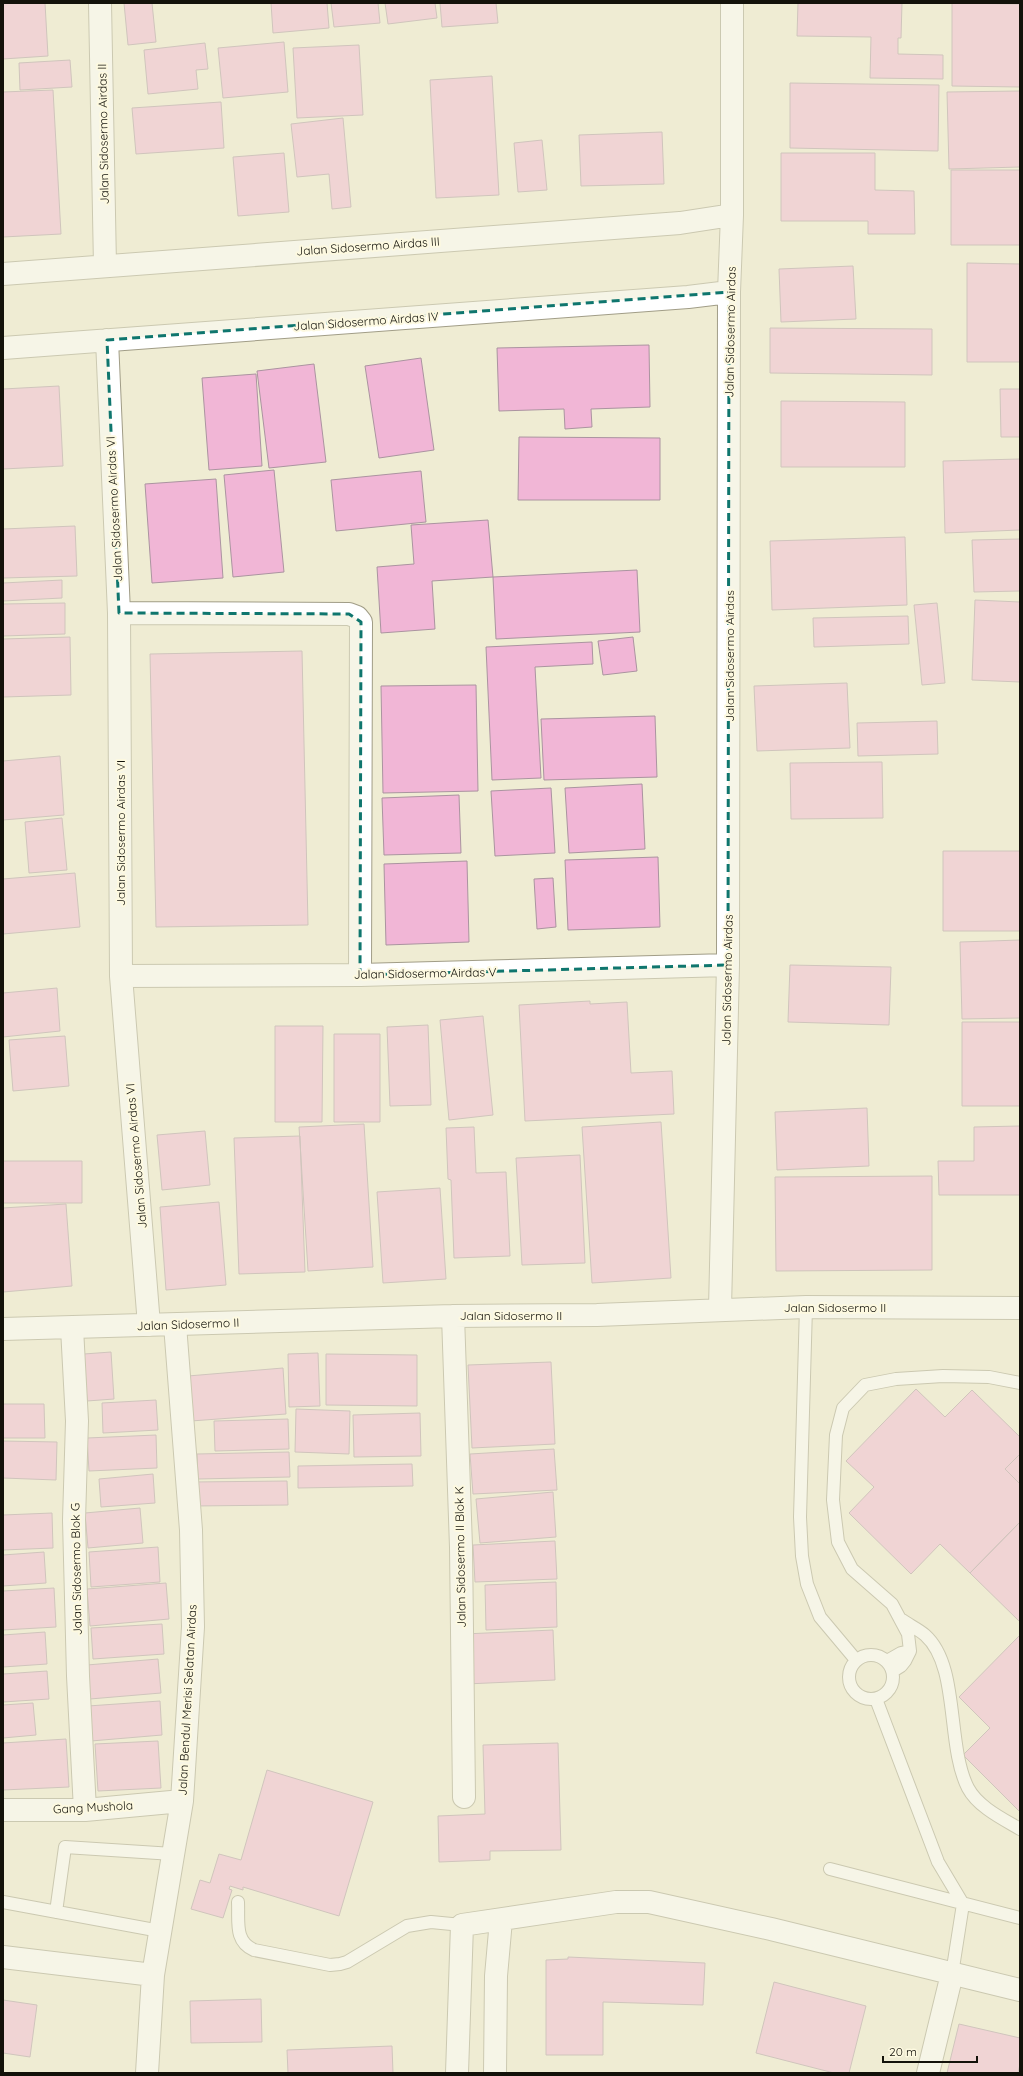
<svg xmlns="http://www.w3.org/2000/svg" width="1023" height="2076" font-family="Quicksand,sans-serif">
<style>
.building{fill:#f1b6d6;stroke:#ab94a0}
.lines{fill:none;stroke-linecap:round;stroke-linejoin:round}
.service-casing{stroke:#a19d87;stroke-width:14}
.minor-casing{stroke:#a19d87;stroke-width:24}
.service{stroke:#fff;stroke-width:12}
.minor{stroke:#fff;stroke-width:22}
.marked{fill:none;stroke:#0f766e;stroke-width:3;stroke-dasharray:8 5;stroke-linejoin:round}
.labels{text-anchor:middle;dominant-baseline:central;stroke-width:4;stroke-linejoin:round;paint-order:stroke}
.street-label{font-size:12px;fill:#13120a;stroke:#fdf9e0}
</style>
<rect width="100%" height="100%" fill="#efecd3"/>
<path class="building" d="M3,3h42l3,53 -45,3z
M124,3h28l4,39 -28,3z
M271,3h56l2,25 -56,5z
M331,3h47l2,20 -46,4z
M385,3h50l2,15 -49,6z
M440,3h56l2,20 -56,4z
M798,3h104l-1,35h-3v16l45,1v24l-73,-1 1,-41 -74,-1z
M952,3l68,1v83l-68,-1z
M284,42l4,50 -65,6 -5,-50z
M205,43l3,26 -12,1 2,19 -50,5 -4,-44z
M359,45l4,70 -66,3 -4,-70z
M70,60l2,27 -52,3 -1,-27z
M492,76l7,119 -63,3 -6,-118z
M790,83l149,2 -1,66 -148,-3z
M53,90l8,144 -58,3v-145z
M1020,91v76l-71,2 -2,-77z
M221,102l3,46 -88,6 -4,-46z
M343,118l8,89 -19,2 -3,-35 -32,3 -6,-53z
M662,132l2,52 -83,2 -2,-51z
M542,140l5,50 -29,2 -4,-49z
M284,153l5,59 -51,4 -5,-59z
M781,153h94v37l39,1 1,43h-47v-13h-87z
M951,170h69v75h-69z
M967,263l53,1v98h-53z
M853,266l3,53 -75,3 -2,-53z
M770,328l162,1v46l-162,-2z
M649,345l1,62 -59,2 1,18 -27,2 -1,-20 -65,2 -2,-63z
M421,358l13,92 -55,8 -14,-92z
M314,364l12,98 -57,6 -12,-97z
M256,374l6,92 -53,4 -7,-92z
M59,386l4,80 -60,3v-80z
M1000,389h20v48h-19z
M781,401l124,1v65h-124z
M519,437l141,1v62h-142z
M1020,459v71l-75,3 -2,-72z
M274,470l10,102 -51,5 -9,-102z
M421,471l5,51 -90,9 -5,-51z
M216,479l7,99 -71,5 -7,-99z
M488,520l5,57 -61,4 3,48 -54,4 -4,-66 37,-3 -3,-39z
M75,526l2,50 -74,2v-49z
M905,537l2,68 -135,5 -2,-69z
M1020,539v52l-46,1 -2,-52z
M637,570l3,62 -144,7 -3,-62z
M62,580v18l-59,3v-18z
M975,600l45,2v80l-48,-2z
M65,603v31l-62,2v-32z
M937,603l8,80 -23,2 -8,-80z
M908,616l1,28 -95,3 -1,-29z
M70,637l1,58 -68,2v-58z
M633,637l4,34 -34,4 -5,-34z
M592,642l1,22 -58,3 6,111 -49,2 -6,-133z
M302,651l6,274 -152,2 -6,-273z
M847,683l3,65 -93,3 -3,-65z
M476,685l2,106 -95,2 -2,-107z
M655,716l2,61 -113,3 -3,-61z
M937,721l1,33 -80,2 -1,-33z
M60,756l4,59 -61,5v-59z
M882,762l1,56 -92,1 -1,-56z
M642,784l3,65 -76,4 -4,-65z
M551,788l4,65 -60,3 -4,-65z
M459,795l2,58 -77,2 -2,-57z
M62,818l5,52 -38,3 -4,-51z
M943,851h77v80h-77z
M658,857l2,70 -92,3 -3,-70z
M467,861l2,81 -83,3 -2,-81z
M75,873l5,54 -77,7v-55z
M553,878l3,49 -19,2 -3,-50z
M1020,940v78l-58,1 -2,-77z
M790,965l101,2 -2,58 -101,-3z
M57,988l3,43 -57,6v-44z
M590,1001v3l37,-2 4,71 41,-2 2,43 -149,7 -6,-116z
M483,1016l10,99 -44,5 -9,-100z
M962,1022h58v84h-58z
M428,1025l3,80 -41,1 -3,-79z
M275,1026h48l-1,96h-47z
M334,1034h46v88h-46z
M65,1036l4,50 -56,5 -4,-51z
M867,1108l2,58 -92,4 -2,-58z
M661,1122l10,156 -79,5 -10,-156z
M364,1124l9,143 -65,4 -9,-144z
M1020,1126v69h-81l-1,-34h36v-34z
M474,1127l2,46 30,-1 4,84 -56,2 -3,-78 -3,-1 -2,-51z
M205,1131l5,54 -48,5 -5,-55z
M300,1136l5,136 -66,2 -5,-136z
M580,1155l5,108 -63,2 -6,-107z
M3,1161h79v42h-79z
M932,1176v94l-156,1 -1,-94z
M440,1188l6,91 -63,4 -6,-91z
M219,1202l7,83 -60,5 -6,-83z
M66,1204l6,82 -69,6v-84z
M111,1352l3,47 -27,2 -3,-47z
M318,1353l2,53 -31,1 -1,-53z
M326,1354l91,1v51l-91,-1z
M551,1362l4,82 -83,4 -4,-83z
M283,1368l3,46 -95,7 -3,-45z
M916,1389l29,28 27,-27 48,47v17l-15,15 15,15v38l-50,51 -30,-29 -29,30 -62,-61 25,-26 -28,-26z
M156,1400l2,30 -55,3 -1,-30z
M3,1404h41l1,34h-42z
M296,1409l54,2 -1,43 -54,-2z
M420,1413l1,43 -67,1 -1,-42z
M288,1419l1,30 -74,2 -1,-30z
M156,1435l1,33 -68,3 -2,-33z
M3,1441l54,1 -1,38 -53,-2z
M554,1449l3,41 -84,4 -3,-40z
M289,1452l1,25 -92,2 -1,-25z
M1020,1454v30l-15,-15z
M412,1464l1,22 -115,2v-22z
M153,1474l2,29 -54,4 -2,-28z
M287,1481l1,24 -94,1 -1,-24z
M553,1492l3,45 -76,6 -4,-44z
M140,1508l3,35 -55,5 -3,-35z
M52,1513l1,35 -50,2v-35z
M1020,1522v100l-50,-49z
M555,1541l2,38 -82,3 -2,-37z
M158,1547l2,35 -69,5 -2,-35z
M44,1552l2,31 -43,3v-31z
M556,1582l1,45 -71,3 -1,-45z
M166,1583l3,36 -79,7 -3,-37z
M54,1588l2,39 -53,3v-39z
M162,1624l2,30 -71,5 -2,-31z
M553,1630l2,50 -89,4 -2,-50z
M45,1632l2,32 -44,3v-32z
M1019,1636l1,1v175l-57,-57 27,-27 -31,-31z
M158,1659l3,34 -71,6 -3,-34z
M47,1671l2,28 -46,3v-28z
M160,1701l2,34 -71,6 -3,-35z
M33,1703l3,32 -33,3v-33z
M66,1739l3,48 -66,3v-47z
M158,1741l3,47 -63,3 -3,-47z
M558,1743l3,107 -71,1v9l-51,2 -1,-46 47,-2 -2,-69z
M267,1770l106,32 -34,114 -96,-29v3l-13,-4 -1,3 3,1 -9,28 -32,-9 9,-29 10,3 9,-29 22,6z
M568,1957l137,6 -2,42 -100,-3v53h-57v-95l22,-1z
M774,1982l92,24 -17,67h-15l-78,-20z
M261,1999l1,43 -71,1 -1,-42z
M3,2000l34,5 -7,52 -27,-4z
M959,2024l61,14v26l-2,9h-71z
M392,2046l1,27h-105l-1,-23z"/>
<g class="lines">
<g class="service-casing">
<path id="service" d="M806,1307l-6,210 2,39 5,28 13,33 36,43
M902,1620c7,5 16,9 23,15 35,31 21,110 43,153 10,19 35,31 52,41
M849 1677a22 22 0 1 1 44 0a22 22 0 1 1-44 0Z
M887,1661l14,-8 9,-2
M893,1671l8,-5 4,-5 5,-10 -2,-17 -16,-30 -40,-35 -14,-27 -5,-42 3,-65 7,-27 22,-23 31,-6 47,-3 46,1 31,6
M876,1699l62,163 25,42 -11,70
M830,1869l190,49
M3,1902l157,29
M238,1902c1,20 -4,39 16,48l76,15 10,-1 7,-2 60,-36 24,-4 31,3
M56,1912l9,-65 108,7"/>
</g>
<g class="minor-casing">
<path id="minor" d="M100,3l5,263
M3,274l677,-51 52,-8
M107,340l12,273 2,363 28,349
M3,348l685,-51 41,-5
M119,613l230,1 8,3 4,5 -1,353
M121,976l239,-1 368,-10
M720,1309l8,-344 1,-673 3,-77v-212
M453,1316l8,231 3,250
M72,1328l5,93 -3,99 4,156 7,134
M3,1329l450,-13 144,-1 209,-8 214,1
M3,1810h82l97,-9
M3,1957l150,18
M147,2073l6,-98 29,-174 11,-174 -2,-97 -16,-205
M457,2073l5,-148 154,-23h33l122,27 249,61
M495,2073l1,-97 5,-56
M928,2073l24,-99"/>
</g>
<use href="#service" class="service"/>
<use href="#minor" class="minor"/>
</g>
<path d="M0 0H1023V2076H0ZM729,292l-1,673 -368,10 1,-353 -12,-8 -230,-1 -12,-273z" fill="#efecd3" fill-opacity=".55" fill-rule="evenodd"/>
<path class="marked" d="M729,292l-1,673 -368,10 1,-353 -12,-8 -230,-1 -12,-273z"/>
<g class="labels">
<g class="street-label">
<text transform="translate(103 134) rotate(-91)">Jalan Sidosermo Airdas II</text>
<text transform="translate(368 246) rotate(-4)">Jalan Sidosermo Airdas III</text>
<text transform="translate(366 321) rotate(-4)">Jalan Sidosermo Airdas IV</text>
<text transform="translate(730 332) rotate(-89)">Jalan Sidosermo Airdas</text>
<text transform="translate(114 509) rotate(-93)">Jalan Sidosermo Airdas VI</text>
<text transform="translate(729 656) rotate(-90)">Jalan Sidosermo Airdas</text>
<text transform="translate(120 833) rotate(-90)">Jalan Sidosermo Airdas VI</text>
<text transform="translate(425 973) rotate(-1)">Jalan Sidosermo Airdas V</text>
<text transform="translate(727 980) rotate(-89)">Jalan Sidosermo Airdas</text>
<text transform="translate(136 1156) rotate(-95)">Jalan Sidosermo Airdas VI</text>
<text x="835" y="1307">Jalan Sidosermo II</text>
<text x="511" y="1315">Jalan Sidosermo II</text>
<text transform="translate(188 1324) rotate(-2)">Jalan Sidosermo II</text>
<text transform="translate(460 1557) rotate(-91)">Jalan Sidosermo II Blok K</text>
<text transform="translate(76 1569) rotate(-91)">Jalan Sidosermo Blok G</text>
<text transform="translate(187 1700) rotate(-87)">Jalan Bendul Merisi Selatan Airdas</text>
<text transform="translate(93 1807) rotate(-3)">Gang Mushola</text>
</g>
</g>
<rect width="1023" height="2076" fill="none" stroke="#13120a" stroke-width="8"/>
<path d="M883 2056v6h94v-6" fill="none" stroke="#13120a" stroke-width="2"/>
<text x="889" y="2056" font-size="12" fill="#13120a" stroke="#fdf9e0" stroke-width="3" paint-order="stroke">20 m</text>
</svg>
